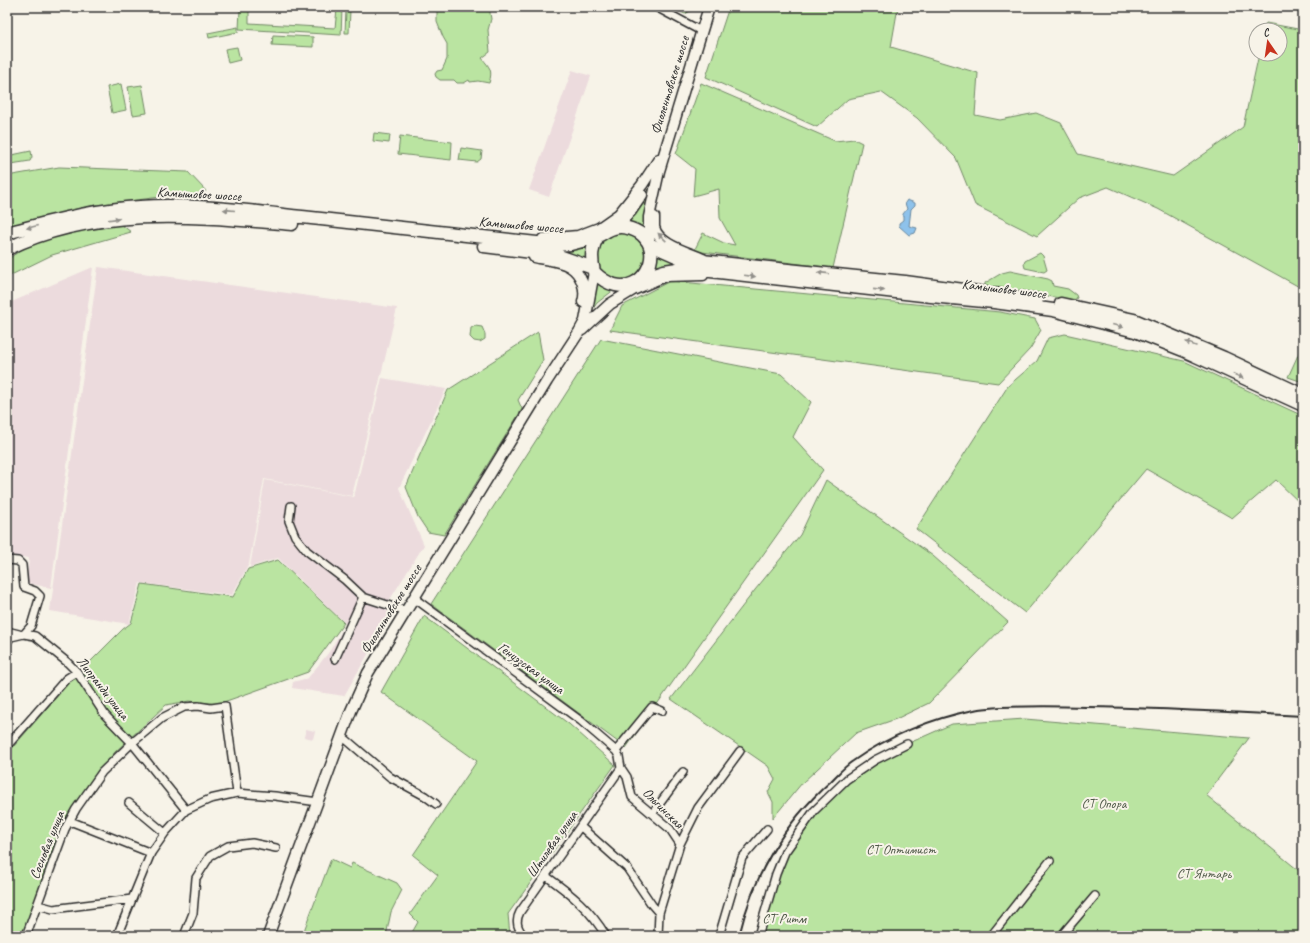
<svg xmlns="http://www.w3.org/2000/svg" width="1310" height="943" font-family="Caveat,sans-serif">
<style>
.built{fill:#ecdbdd}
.green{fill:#bae4a1;stroke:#728866}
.water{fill:#8ec2eb;stroke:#66869e}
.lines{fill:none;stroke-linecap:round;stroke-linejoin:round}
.minor-casing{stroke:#2b2b2b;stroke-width:10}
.secondary-casing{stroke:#2b2b2b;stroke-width:13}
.primary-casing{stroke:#2b2b2b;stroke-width:15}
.minor{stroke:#f7f3e8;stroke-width:7}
.secondary{stroke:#f7f3e8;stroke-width:10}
.primary{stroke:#f7f3e8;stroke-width:12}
.rail{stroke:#2b2b2b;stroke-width:2}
.oneway{fill:#918f8a}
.labels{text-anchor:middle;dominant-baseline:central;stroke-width:4;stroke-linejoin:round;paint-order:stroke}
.street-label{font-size:14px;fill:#2b2b2b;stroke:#f7f3e8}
.park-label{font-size:14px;fill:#4f5948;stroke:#f7f3e8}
</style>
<rect width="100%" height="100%" fill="#f7f3e8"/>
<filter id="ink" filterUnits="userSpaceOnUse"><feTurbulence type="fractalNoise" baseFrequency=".025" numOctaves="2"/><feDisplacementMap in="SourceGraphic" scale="8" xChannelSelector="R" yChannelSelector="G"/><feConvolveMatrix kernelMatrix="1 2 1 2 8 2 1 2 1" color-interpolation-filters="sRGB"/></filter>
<g filter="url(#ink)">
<path class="built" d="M572,70l19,6 -42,121 -20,-7z
M93,267l-42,321 -24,-5 2,-25 -22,-3v-251z
M98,267l299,41 -45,188 -88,-17 -15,85 -17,31 -92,-12 -11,41 -79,-13z
M382,378l64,11 -47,99 25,57 -40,64 7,5 -47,82 -52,-8 1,-6 15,-4 21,-26 17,-28 -68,-66 -28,9 15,-87 89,17z
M306,729l9,2 -2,8 -9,-2z"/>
<path class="green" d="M437,7h52l2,12 -3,11 2,22 -8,6c8,10 11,12 7,25l-11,-2 -8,1 -1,-2 -5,3h-7l-3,-3h-14l-4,-3 -1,-3 2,-3 5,-1 5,-11v-15l-4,-7 -6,-15z
M671,7h26l-12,7z
M729,7h169l-7,40 87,26 -3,42 25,5 36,-7 25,10 17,31 95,22 70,-49 16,-73h21v-24h-16l2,-7 37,7v259l-145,-80 -50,-22 -29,11 -42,38 -62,-31 -19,-47 -39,-40 -36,-26 -33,7 -31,28 -111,-50z
M240,9h9v14l86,5 2,-19h5l-1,26 -102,-6z
M346,10h4l-1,23h-4z
M238,27v5l-29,6 -1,-5z
M273,35l40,2v10l-41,-2z
M237,47l3,13 -12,3 -3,-14z
M701,83l134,58 19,-2 8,4 -29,125 -139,-17 9,-18 21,10 11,2 -15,-27 -1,-29 -26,7 2,-27 -19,-15z
M121,84l5,26 -14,3 -5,-26z
M142,85l5,28 -14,2 -5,-28z
M374,133l16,2 -1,8 -16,-2z
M400,136l52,6 -1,18 -53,-6z
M461,148l21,3 -1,8 -4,3 -18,-2z
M31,151l1,6 -2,4 -19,3 -2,-2 -2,-6z
M59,167l129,5 18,19 -5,4 -34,1 -82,11 -78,22v-53z
M652,185l-5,50 -24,-12 9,-9z
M118,222l13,10 -79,23 -45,22v-17l22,-16 15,-7z
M597 257a24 24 0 1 1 48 0a24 24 0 1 1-48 0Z
M591,242l-3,22 -32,-15z
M653,250l38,14 -40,7z
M1040,253l3,3 4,14 -3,2 -19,-4 -1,-4 1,-3z
M1010,271l38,8 4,2 1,5 15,3 8,6 1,3 -3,2 -89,-13v-4l17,-10z
M595,279l20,10 -18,14 -5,7z
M670,281l330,31 35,7 6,11 -11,19 -32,34 -388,-53 12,-24z
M475,326l7,1 3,7v5l-5,3 -6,-1 -4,-4 1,-9z
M538,332l5,28 -25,40 4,9 -78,126 -16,-3 -10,-15 -12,-30 42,-97z
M1065,334l119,27 119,55v90l-27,-26 -44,38 -86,-49 -121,144 -109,-84 92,-143 29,-25 11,-23z
M601,339l180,35 30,28 -18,35 30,33 -197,278 -195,-144z
M1303,344v38l-15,-5z
M826,480l107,76 75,66 -79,81 -33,16 -40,14 -54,50 -29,35v-16l-5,-10 7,-13 -7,-13 -97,-67 84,-109 45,-55z
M278,560l66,63 -36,49 -90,32 -29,-3 -23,4 -51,47 -27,33 -26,40 -14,36 -25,75h-16v-182l60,-69 56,-56 8,-6 11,-39 91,13 15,-28z
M424,616l145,108 46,41 -107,149 2,22h-100l8,-14 -8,-8 28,-39 -25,-20 64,-94 -96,-69z
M1025,719l224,19 -43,57 97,79v62h-542l24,-84 29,-41 33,-32 60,-35 45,-20z
M331,859l19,9 2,-5 45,20 5,7 -11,22 -5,24h-84z"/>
<path class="water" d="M907,200l8,3v2l-4,4 -2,17 8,2 -2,5 -6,2 -10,-9v-3l4,-3v-6l4,-5 -2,-6z"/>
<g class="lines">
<g class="minor-casing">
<path id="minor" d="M656,7l45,24
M291,506l-2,15 6,15 12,15 38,29 18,17 43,14
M7,560l11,1 4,4 2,22 11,4 5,5 -9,30 -7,8 11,2 32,26 10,10 28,43 27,28 54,67
M414,598l167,123 35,30 3,5 2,12 6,9 5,20 38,32 10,15
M7,631l12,3
M7,642l4,-5 13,-3
M335,659l28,-62
M342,736l48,41 35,19 11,8
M7,746l59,-67 11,-7
M616,751l36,-44 10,4
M129,803l36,30
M652,814l31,-42
M70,821l81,32
M581,827l46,41 25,37 7,8
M546,876c25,18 44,33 60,60
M38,905l15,4 79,-10
M26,936l39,-107 11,-20 26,-37 30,-29 30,-25 22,-11 14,-1 13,2 14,-2 12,87
M117,936l34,-83 14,-20 21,-23 24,-11 27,-6 38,3 43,6
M184,936l9,-23 3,-35 14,-22 18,-10 24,-3 24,5
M524,936c-7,-8 -9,-15 -4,-24l101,-144
M658,936l1,-23 21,-69 18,-36 42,-57
M719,936l23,-78 25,-29
M758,936l18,-62 9,-22 29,-41 33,-32 28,-19 32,-16
M991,936l59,-75
M1061,936l34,-40"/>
</g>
<g class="secondary-casing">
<path id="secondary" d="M654,217c0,3 0,7 0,10 4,18 34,25 49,32
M618,225l13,-14 11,-16
M543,239l35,-3 21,-8 20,-14 23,-29 17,-26
M649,242v-25l10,-46 50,-164
M534,257c11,3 25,3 35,9 12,7 18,23 14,36
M582,330l28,-26 23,-14 32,-14 38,-1
M268,936l83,-225 17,-38 179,-292 32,-49 6,-11 9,-49"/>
</g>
<g class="primary-casing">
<path id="primary" d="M7,233c43,-11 89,-24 133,-26 60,-4 121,6 181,12 75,9 150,17 225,25 8,0 17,1 25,0 9,-2 19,-5 27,-8 5,-2 10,-7 16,-8 10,-3 25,2 31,10 17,19 -3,54 -30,47 -9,-2 -15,-7 -21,-13 -3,-14 -3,-24 4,-36
M649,244l34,15 222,23 132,18
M484,246l72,9 37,13
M7,249c90,-44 189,-33 285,-25
M643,278l21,-7 20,-3 247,28 63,6 59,8 82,21 48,19 120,55
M1061,304l73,16 90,38 79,37"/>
</g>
<use href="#minor" class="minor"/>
<use href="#secondary" class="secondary"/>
<use href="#primary" class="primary"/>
<path class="rail" d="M739,936c15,-62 44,-112 92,-155 7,-7 14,-15 22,-20 35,-25 80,-43 121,-51 9,-2 18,-2 27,-3 29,-1 57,-1 85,0 72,1 145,5 217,9"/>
</g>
<defs><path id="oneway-solid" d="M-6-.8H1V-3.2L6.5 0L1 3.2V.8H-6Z"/></defs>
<g class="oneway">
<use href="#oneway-solid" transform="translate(229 210) rotate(-175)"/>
<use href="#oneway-solid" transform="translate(114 219) rotate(-7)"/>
<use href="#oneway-solid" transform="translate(32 227) rotate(166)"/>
<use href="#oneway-solid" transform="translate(662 237) rotate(-136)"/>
<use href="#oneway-solid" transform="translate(823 273) rotate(-174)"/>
<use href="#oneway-solid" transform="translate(750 276) rotate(7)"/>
<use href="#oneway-solid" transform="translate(879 290) rotate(6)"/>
<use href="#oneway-solid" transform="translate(1118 326) rotate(15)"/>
<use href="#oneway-solid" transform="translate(1191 344) rotate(-158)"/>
<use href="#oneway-solid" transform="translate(1238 376) rotate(25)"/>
</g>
</g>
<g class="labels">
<g class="street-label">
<text transform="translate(670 85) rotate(-73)">Фиолентовское шоссе</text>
<text transform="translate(199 194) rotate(3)">Камышовое шоссе</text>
<text transform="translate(521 225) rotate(5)">Камышовое шоссе</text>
<text transform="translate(1004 289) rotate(7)">Камышовое шоссе</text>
<text transform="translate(391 609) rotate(-58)">Фиолентовское шоссе</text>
<text transform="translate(531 668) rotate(36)">Генуэзская улица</text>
<text transform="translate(103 688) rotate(52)">Липранди улица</text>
<text transform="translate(663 808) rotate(45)">Ольгинская</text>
<text transform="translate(552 844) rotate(-55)">Штилевая улица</text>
<text transform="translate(47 845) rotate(-68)">Сосновая улица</text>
</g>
<g class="park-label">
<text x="1104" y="803">СТ Опора</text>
<text x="901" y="849">СТ Оптимист</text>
<text x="1204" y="873">СТ Янтарь</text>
<text x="784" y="918">СТ Ритм</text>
</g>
</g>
<rect width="1310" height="943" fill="none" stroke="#f7f3e8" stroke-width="24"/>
<rect x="12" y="12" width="1286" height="919" fill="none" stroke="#2b2b2b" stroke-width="1.5" filter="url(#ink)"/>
<g transform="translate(1268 42) rotate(347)"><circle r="19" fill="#f7f3e8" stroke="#a5a39c"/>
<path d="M0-3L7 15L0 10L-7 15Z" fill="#c8321e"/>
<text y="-6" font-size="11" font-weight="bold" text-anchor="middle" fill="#2b2b2b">С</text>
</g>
</svg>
